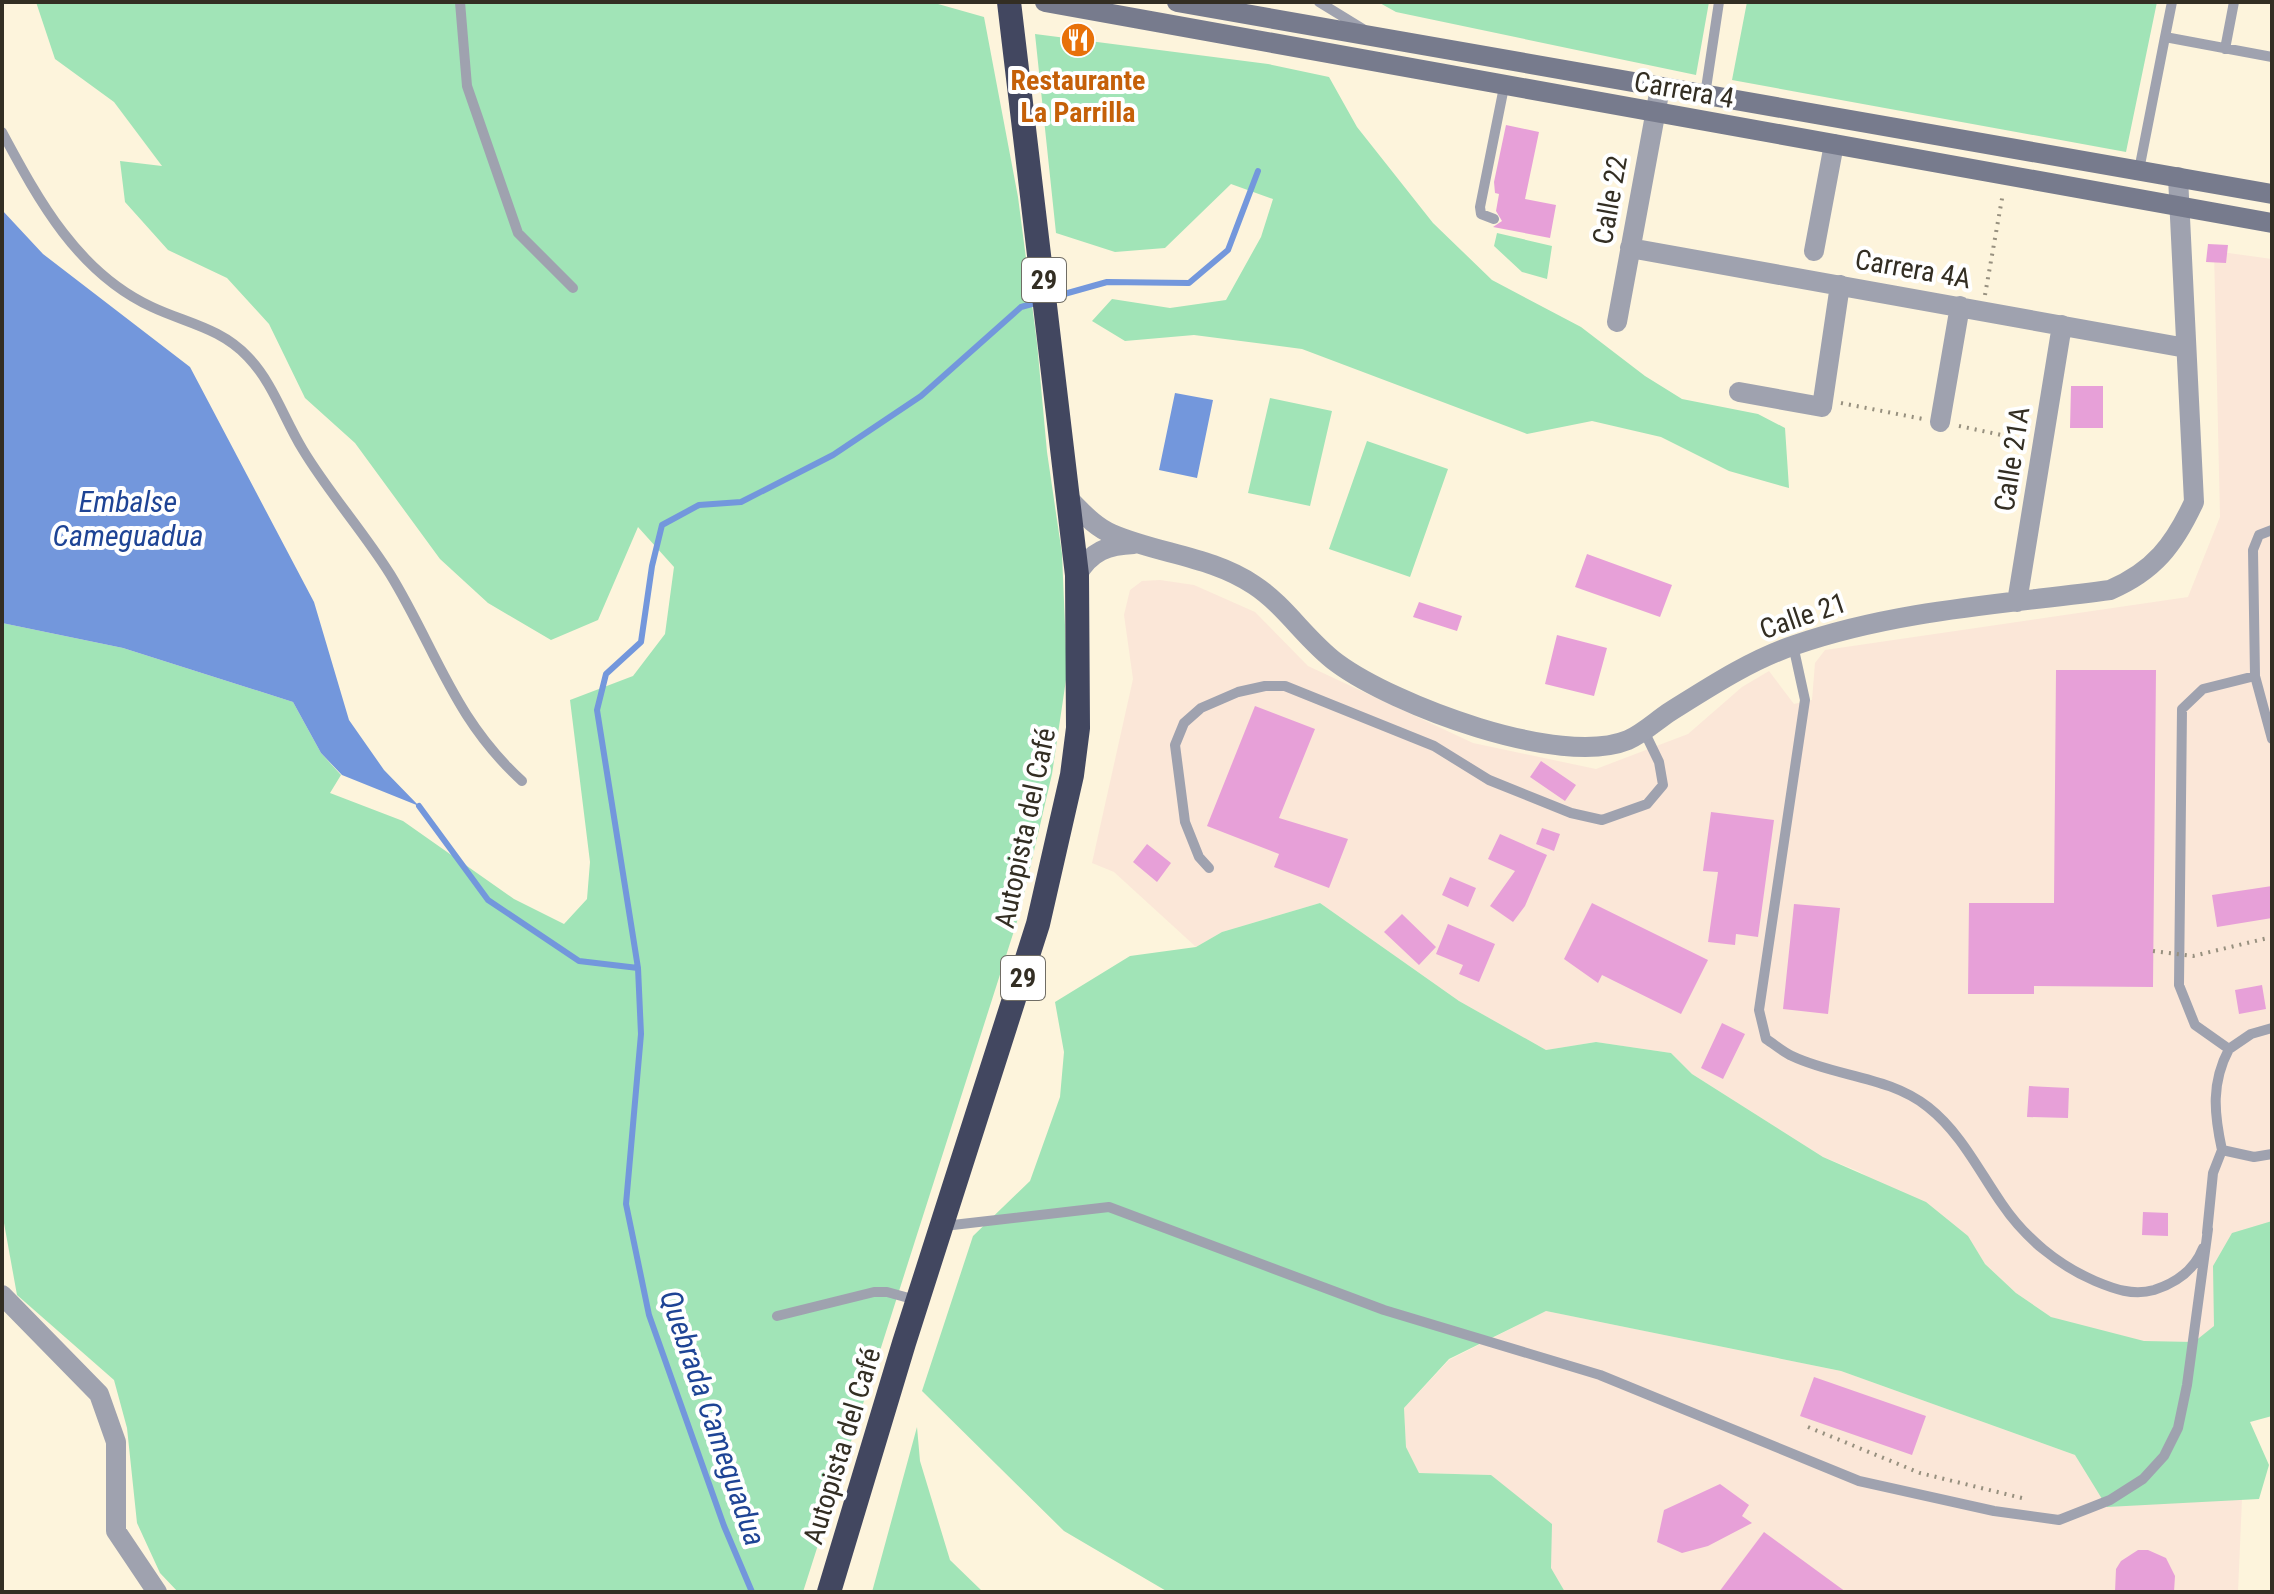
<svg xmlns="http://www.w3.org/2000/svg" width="2274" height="1594" font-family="'Roboto Condensed',sans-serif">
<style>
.industrial{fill:#fbe7d8}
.green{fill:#a1e4b7}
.water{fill:#7397dc}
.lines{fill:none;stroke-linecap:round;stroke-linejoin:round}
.stream{stroke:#7397dc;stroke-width:6}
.building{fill:#e7a0d8}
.path{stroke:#97907f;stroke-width:4;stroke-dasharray:2 6;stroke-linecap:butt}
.lane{stroke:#9fa2af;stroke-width:10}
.street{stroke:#9fa2af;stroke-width:20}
.secondary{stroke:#777b8d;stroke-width:20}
.highway{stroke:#424760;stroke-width:24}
.path-bridge{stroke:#97907f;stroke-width:4;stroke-dasharray:2 6;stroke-linecap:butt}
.labels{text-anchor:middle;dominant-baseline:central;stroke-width:8;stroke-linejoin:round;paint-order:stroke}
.shield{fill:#fff;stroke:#706d65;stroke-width:2}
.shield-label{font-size:26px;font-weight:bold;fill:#332e23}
.food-label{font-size:28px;font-weight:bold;fill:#c56008;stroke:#fff}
.street-label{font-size:28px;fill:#332e23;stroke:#fff}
.water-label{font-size:30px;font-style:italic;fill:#1e4495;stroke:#fff}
</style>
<rect width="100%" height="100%" fill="#fdf4dc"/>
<path class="industrial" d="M2214,251l58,8v1132l-26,15 -8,186h-673l-74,-117 -72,-2 -13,-26 -2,-39 45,-48 97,-49 295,60 234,84 4,-129 -28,-9 -35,-24 -31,-29 -18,-28 -109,-65 -35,-14 -131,-83 -21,-21 -75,-11 -50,8 -87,-49 -139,-98 -98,29 -26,15 -82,-75 -22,-9 41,-184 -9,-64 6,-25 12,-9 18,-1 34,5 61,27 53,54 165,77 123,26 92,-35 54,-47 27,-16 25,33 18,-4 3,-37 10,-13 363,-53 32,-80z"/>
<path class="green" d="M36,2h895l53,15 34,180 19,146 10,109 15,102 5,119 -15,101 -33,141 -216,677h-625l-18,-19 -23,-50 -10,-95 -13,-48 -97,-85 -15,-83v-589l121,25 170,54 28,51 20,22 -11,18 73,28 111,78 50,25 23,-25 3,-37 -20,-162 63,-24 32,-42 9,-67 -36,-40 -40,93 -47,20 -63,-37 -48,-44 -85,-116 -50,-45 -36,-74 -42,-46 -59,-28 -43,-48 -5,-41 42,5 -48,-64 -59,-43z
M1378,2h331l-13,73 -300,-63z
M1747,2h410l-31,150 -394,-72z
M1035,34l233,30 61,13 28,50 76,96 59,57 89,47 64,49 37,23 76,15 27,14 4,60 -60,-17 -68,-34 -69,-16 -65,13 -225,-85 -108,-14 -69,6 -33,-20 20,-22 58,9 56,-8 35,-63 12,-38 -42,-15 -66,64 -50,4 -59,-19z
M1497,233l55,13 -5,33 -25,-7 -28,-26z
M1270,398l62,13 -22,95 -62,-13z
M1367,441l81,28 -38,108 -81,-28z
M1320,903l139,98 87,49 50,-8 75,11 21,21 131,83 103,45 42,34 17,28 31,29 35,24 93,24 50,1 20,-16 -1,-60 19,-33 40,-12v195l-22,6 19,43 -10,34 -152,8 -32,-52 -234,-84 -295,-60 -97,48 -45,49 2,39 13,26 72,2 61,49 -1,44 14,24h-397l-104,-61 -142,-140 51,-155 57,-55 30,-84 4,-45 -9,-50 75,-46 66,-9 26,-15z
M917,1427l3,34 30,99 33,32h-111z"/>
<path class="water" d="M2,210l41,44 147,113 124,235 35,118 35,50 35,36 -77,-31 -21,-22 -28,-51 -170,-54 -121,-25z
M1175,393l38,7 -16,78 -38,-8z"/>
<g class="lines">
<path class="stream" d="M1050,298l57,-16 82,1 39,-33 30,-79
M419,806l69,94 91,61 59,7
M752,1592l-28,-66 -75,-211 -23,-111 15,-170 -3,-66 -41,-258 9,-36 35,-32 11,-76 10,-41 37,-20 42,-3 92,-47 88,-59 100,-89 18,-5"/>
</g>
<path class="building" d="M1506,125l33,7 -14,67 31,6 -6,33 -57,-11 9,-6 -6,-10 3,-17 -4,-1 -1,-11z
M2208,244l20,1 -2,18 -20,-1z
M2071,386h32v42h-33z
M1587,554l85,31 -12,32 -85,-30z
M1419,602l43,14 -5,15 -44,-14z
M1557,635l50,13 -13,48 -49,-12z
M2056,670h100l-3,317 -119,-1v8h-66l1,-91h85z
M1255,706l60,23 -36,89 69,21 -19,49 -55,-21 5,-13 -72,-28z
M1541,761l35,24 -11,16 -35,-24z
M1711,812l63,8 -16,117 -22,-3 -1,11 -27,-3 10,-70 -15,-1z
M1542,828l18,6 -6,17 -18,-7z
M1500,834l47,21 -22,51 -12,16 -23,-16 25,-35 -27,-12z
M1147,844l24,19 -14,19 -24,-20z
M1450,877l26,11 -8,19 -26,-12z
M2272,886v32l-55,9 -5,-32z
M1592,903l116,57 -27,54 -79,-39 -4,8 -34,-24z
M1794,904l46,4 -12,106 -45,-5z
M1402,914l34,33 -17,18 -35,-33z
M1448,924l47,20 -16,38 -20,-8 4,-9 -27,-11z
M2262,985l4,24 -27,5 -4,-24z
M1722,1023l23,11 -22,45 -22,-11z
M2029,1086l40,2 -1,30 -41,-1z
M2143,1212l25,1v23l-26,-1z
M1814,1377l112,39 -14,39 -112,-39z
M1720,1484l29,21 -7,11 10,7 -44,23 -26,7 -25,-11 7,-32z
M1764,1532l82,60h-127z
M2138,1550h10l18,8 9,18 -1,16h-59l1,-23 5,-8z"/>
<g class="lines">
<path class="path" d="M1985,295l18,-102
M1841,403l82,16
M1959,426l66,14
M1808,1427l112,46 102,25"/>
<path class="lane" d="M460,2l7,84 51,147 55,55
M1319,2l44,27
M2165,37l7,-35
M2225,49l9,-47
M1705,95l14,-93
M2,132c37,69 76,141 150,175 34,16 69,21 96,50 25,26 36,62 55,93 26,43 60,81 87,124 46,75 63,144 132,207
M2139,170l26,-133 107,20
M1494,219l-13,-5 -1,-7 24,-120
M1793,645l12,55 -46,310 7,29c8,5 17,13 26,17 44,21 97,20 136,51 33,26 51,64 74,97 23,34 56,61 93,77 19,8 38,15 59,9 22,-7 40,-19 49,-42
M2255,676l17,63
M1209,868l-10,-11 -14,-35 -10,-77 9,-22 17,-15 37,-16 27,-6h20l149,60 55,34 82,33 31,7 45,-16 16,-19 -4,-23 -15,-31
M2229,1049l22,-15 21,-6
M2222,1150c-8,-37 -11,-67 7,-101l-34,-24 -16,-40 3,-276 21,-20 52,-13 -2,-126 6,-15 13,-5
M944,1226l165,-19 275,103 216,65 259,106 135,30 65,9 51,-20 33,-21 21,-23 14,-28 9,-43 21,-156
M2207,1233l6,-60 9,-23 32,7 18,-3
M777,1316l97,-24h13l29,8"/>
<path class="street" d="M1630,248l556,100
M1814,251l20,-107
M1617,322l43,-234
M1739,392l83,15 18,-122
M1940,422l20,-116
M1070,500c13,13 25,27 42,34 46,20 99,22 142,51 32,21 52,55 83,78 57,42 223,105 291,77 14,-6 27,-18 40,-27 40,-25 82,-53 127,-68 101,-35 210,-41 315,-55 44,-19 64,-45 84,-88l-16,-325
M1077,575c14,-24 31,-30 57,-31
M2017,602l45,-277
M2,1295l97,99 17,48v89l41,61"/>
<path class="secondary" d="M1045,2l1227,221
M1177,2l1095,192"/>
<path class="highway" d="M829,1592l75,-249 134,-419 34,-149 6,-47 -1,-153 -68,-573"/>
<path class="path-bridge" d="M2153,951l40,5 79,-19"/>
</g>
<defs>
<g id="restaurant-disc" transform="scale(1.8)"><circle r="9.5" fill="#e8710a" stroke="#fff"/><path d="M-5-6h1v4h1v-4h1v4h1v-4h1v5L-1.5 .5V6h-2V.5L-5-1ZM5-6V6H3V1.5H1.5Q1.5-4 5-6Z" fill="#fff"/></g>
</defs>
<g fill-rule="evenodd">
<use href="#restaurant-disc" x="1078" y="40"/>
</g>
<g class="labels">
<g class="shield">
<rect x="1022" y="258" width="44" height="44" rx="6"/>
<rect x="1001" y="956" width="44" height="44" rx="6"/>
</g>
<g class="shield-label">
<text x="1044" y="280">29</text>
<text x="1023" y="978">29</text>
</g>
<g class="food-label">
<text x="1078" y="80">Restaurante<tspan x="1078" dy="32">La Parrilla</tspan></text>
</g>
<g class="street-label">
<text transform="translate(1684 90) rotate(10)">Carrera 4</text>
<text transform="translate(1610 200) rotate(-80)">Calle 22</text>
<text transform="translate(1913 269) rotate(10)">Carrera 4A</text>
<text transform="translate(2012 459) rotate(-81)">Calle 21A</text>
<text transform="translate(1803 616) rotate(-19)">Calle 21</text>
<text transform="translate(1025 828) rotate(-78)">Autopista del Café</text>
<text transform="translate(842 1446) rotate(-73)">Autopista del Café</text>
</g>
<g class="water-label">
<text x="128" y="501">Embalse<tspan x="128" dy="34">Cameguadua</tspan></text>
<text transform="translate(713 1418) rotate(71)">Quebrada Cameguadua</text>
</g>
</g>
<rect width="2274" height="1594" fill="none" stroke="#332e23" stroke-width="8"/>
</svg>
